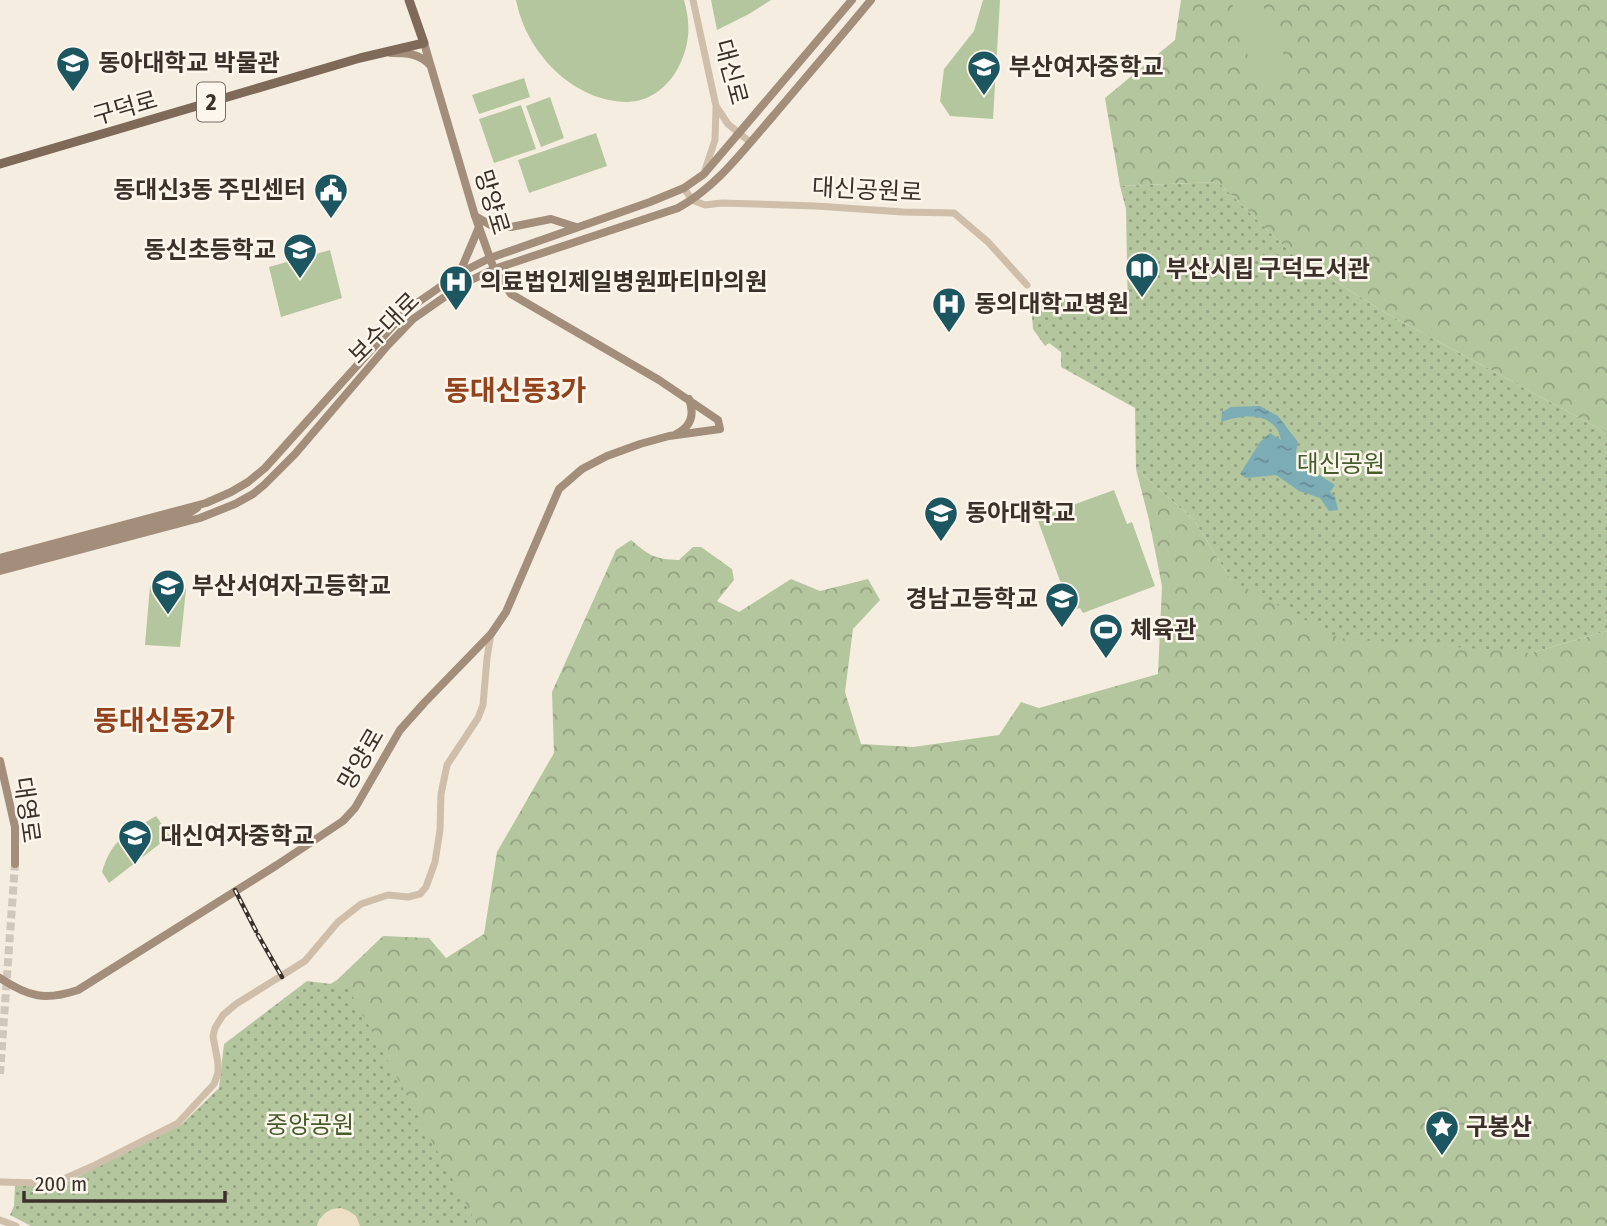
<svg xmlns="http://www.w3.org/2000/svg" width="1607" height="1226" font-family="'Fira Sans Condensed','Noto Sans KR',sans-serif">
<style>
.forest{fill:url(#forest-crowns)}
.park{fill:url(#park-dots)}
.pitch{fill:#b4c69e}
.plaza{fill:#eee0c6}
.water{fill:url(#water-ripples)}
.lines{fill:none;stroke-linecap:round;stroke-linejoin:round}
.secondary-tunnel{stroke:#d0c7bc;stroke-width:8;stroke-dasharray:8 4;stroke-linecap:butt}
.tertiary{stroke:#cfbeaa;stroke-width:7}
.secondary{stroke:#a38d7b;stroke-width:8}
.primary{stroke:#7f6a5a;stroke-width:9}
.rail-casing{stroke:#3c312a;stroke-width:4.5}
.rail{stroke:#fcf6ed;stroke-width:2;stroke-dasharray:5;stroke-linecap:butt}
.labels{text-anchor:middle;dominant-baseline:central;stroke-width:5;stroke-linejoin:round;paint-order:stroke}
.shield{fill:#fcf6ed;stroke:#766c64;stroke-width:2}
.shield-label{font-size:23px;font-weight:bold;fill:#3c312a}
.poi-label{font-size:24px;font-weight:bold;fill:#3c312a;stroke:#fcf6ed;text-anchor:start}
.street-label{font-size:24px;fill:#3c312a;stroke:#fcf6ed}
.park-label{font-size:24px;fill:#465c2b;stroke:#fcf6ed}
.quarter-label{font-size:28px;font-weight:bold;fill:#92431c;stroke:#fcf6ed}
</style>
<defs>
<pattern id="forest-crowns" width="20" height="18" patternUnits="userSpaceOnUse" patternTransform="scale(1.75)"><rect width="20" height="18" fill="#b4c69e"/><path d="M2 6a3 3 0 1 1 6 0M12 15a3 3 0 1 1 6 0" fill="none" stroke="#94a181"/></pattern>
<pattern id="park-dots" width="8" height="8" patternUnits="userSpaceOnUse" patternTransform="scale(1.75)"><rect width="8" height="8" fill="#b4c69e"/><path d="M2 2h.1M6 6h.1" fill="none" stroke="#94a181" stroke-width="1.8" stroke-linecap="round"/></pattern>
<pattern id="water-ripples" width="26" height="14" patternUnits="userSpaceOnUse" patternTransform="scale(1.75)"><rect width="26" height="14" fill="#7cadb5"/><path d="M2 4q2-2 4 0t4 0M15 11q2-2 4 0t4 0" fill="none" stroke="#678d93"/></pattern>
</defs>
<rect width="100%" height="100%" fill="#f5ede0"/>
<path class="forest" d="M1181,0h426v433l-223,-121 -91,-57 -75,-73 -98,4 -15,-88 70,-58z
M1136,469l58,51 37,60 300,73 76,-22v595h-1220l-322,-35 152,-80 33,-78 87,-53 46,-44 46,2 17,20 38,-24 13,-82 57,-99 -2,-61 64,-142 15,-10c19,16 23,19 48,20l14,-13h8l31,22 2,11 -17,21 22,11 52,-33 29,12 48,-12 12,21 -27,29 -8,63 16,52 52,3 86,-12 22,-33 18,6 119,-34 4,-88 -13,-66z"/>
<path class="park" d="M1218,182l75,73 91,57 223,121v198l-76,22 -192,-15 -108,-58 -37,-60 -58,-51 -1,-61 -74,-41v-15l-12,-9 -4,3 -12,-17 -1,-13 16,-22 34,11 46,10 -2,-106 -6,-23z
M307,981l40,5 131,240h-447l-21,-11 4,-9 1,-20h25l25,-3 116,-58 38,-37 5,-44z"/>
<path class="pitch" d="M516,0h168c7,25 6,45 -6,68 -10,19 -29,34 -51,34 -55,-1 -101,-50 -111,-102z
M711,0h60l-22,14 -32,16z
M983,0h17l-7,119 -43,-3 -10,-15 4,-32 30,-38z
M1231,0h30l26,63 -4,16 -26,6z
M524,78l6,19 -51,17 -7,-19z
M550,97l14,41 -23,9 -15,-41z
M521,105l15,44 -42,14 -15,-44z
M596,133l11,33 -78,27 -11,-33z
M330,250l12,48 -61,19 -12,-50z
M1114,490l13,34 5,-2 23,64 -72,27 -3,-5 -9,3 -34,-93z
M150,586l36,3 -6,58 -35,-2z
M156,816l14,20 -61,47 -7,-11c10,-34 26,-39 54,-56z"/>
<path class="plaza" d="M341,1208l8,3 7,5 4,10h-43l2,-6 6,-7 7,-4z"/>
<path class="water" d="M1260,406l18,10 20,26 -2,11 9,7 2,7 28,18 -5,7 5,5 3,13 -9,1 -9,-13 -21,-7 -23,-16 -30,3 -6,-4 20,-32 10,-9 11,7c-1,-4 -2,-8 -4,-11 -13,-18 -39,-13 -56,-7l1,-10 9,-5z"/>
<g class="lines">
<path class="secondary-tunnel" d="M0,1074l15,-210"/>
<path class="tertiary" d="M693,0l23,106 12,18 22,18
M705,170l10,-30 1,-33
M684,188l8,12 13,5 17,-2 94,3 87,6 51,1 34,29 39,43
M0,1182l40,1 19,-2 34,-15 85,-43 36,-39 4,-11v-10l-5,-27 2,-8 8,-13 13,-11 69,-43 33,-39 23,-18 27,-9 20,2 12,-3 6,-7 9,-25 5,-32 1,-36 6,-29 31,-47 5,-13 4,-47 4,-24
M0,1220l16,6"/>
<path class="secondary" d="M391,53c15,0 28,0 39,12
M475,216l19,11h17l40,-8 25,8
M460,272l19,-45
M676,434c15,-7 19,-19 13,-35
M0,558l206,-55 25,-11 17,-10 17,-14 142,-158 53,-37 30,-15 160,-56 34,-14 20,-14 148,-174
M0,566l19,-7 166,-43 12,-8
M0,571l200,-53 35,-14 18,-10 11,-9 31,-31 93,-109 25,-26 50,-35 31,-15 184,-61c40,-22 66,-59 96,-93 32,-38 65,-76 97,-115
M0,761l15,66v37
M0,978c29,19 45,23 78,12l199,-125 66,-44 12,-13 45,-78 25,-28 66,-68 15,-22 53,-123 23,-20 25,-13 33,-12 29,-8 51,-7 -2,-9 -59,-40 -148,-86 -17,-25 -4,-11 -15,-42 -51,-173"/>
<path class="primary" d="M0,164l360,-106 64,-15 -15,-43"/>
<g class="rail-casing">
<path id="rail" d="M235,890l21,41
M258,935l24,42"/>
</g>
<use href="#rail" class="rail"/>
</g>
<defs>
<g id="university-pin" transform="scale(1.75)"><path d="M0 17L-7.5 6A9.5 9.5 0 1 1 7.5 6Z" fill="#1b5661" stroke="#fcf6ed"/><path d="M0-5L7-2L0 1L-7-2ZM-4 1L0 2.5L4 1V4Q0 6-4 4Z" fill="#fff"/></g>
<g id="school-pin" transform="scale(1.75)"><path d="M0 17L-7.5 6A9.5 9.5 0 1 1 7.5 6Z" fill="#1b5661" stroke="#fcf6ed"/><path d="M0-5L7-2L0 1L-7-2ZM-4 1L0 2.5L4 1V4Q0 6-4 4Z" fill="#fff"/></g>
<g id="civic-pin" transform="scale(1.75)"><path d="M0 17L-7.5 6A9.5 9.5 0 1 1 7.5 6Z" fill="#1b5661" stroke="#fcf6ed"/><path d="M-.6-6.5H3V-4.5H.6V-3L4-1V1h2V6H-6V1h2V-1L-.6-3ZM-1.2 2.5V6h2.4V2.5Z" fill="#fff"/></g>
<g id="library-pin" transform="scale(1.75)"><path d="M0 17L-7.5 6A9.5 9.5 0 1 1 7.5 6Z" fill="#1b5661" stroke="#fcf6ed"/><path d="M-6-4Q-3-5.5-.7-3.5V5Q-3 3-6 4ZM6-4Q3-5.5 .7-3.5V5Q3 3 6 4Z" fill="#fff"/></g>
<g id="hospital-pin" transform="scale(1.75)"><path d="M0 17L-7.5 6A9.5 9.5 0 1 1 7.5 6Z" fill="#1b5661" stroke="#fcf6ed"/><path d="M-5-5h3v3.5h4V-5h3V5h-3V1.5h-4V5h-3Z" fill="#fff"/></g>
<g id="stadium-pin" transform="scale(1.75)"><path d="M0 17L-7.5 6A9.5 9.5 0 1 1 7.5 6Z" fill="#1b5661" stroke="#fcf6ed"/><path d="M0-5a6.5 5 0 1 0 0 10a6.5 5 0 1 0 0-10ZM-3.5-1.8h7v3.6h-7Z" fill="#fff"/></g>
<g id="sight-pin" transform="scale(1.75)"><path d="M0 17L-7.5 6A9.5 9.5 0 1 1 7.5 6Z" fill="#1b5661" stroke="#fcf6ed"/><path d="M0-6L1.8-2.2L6-1.7L2.9 1.2L3.7 5.4L0 3.3L-3.7 5.4L-2.9 1.2L-6-1.7L-1.8-2.2Z" fill="#fff"/></g>
</defs>
<g fill-rule="evenodd">
<use href="#university-pin" x="73" y="63"/>
<use href="#school-pin" x="984" y="67"/>
<use href="#civic-pin" x="331" y="190"/>
<use href="#school-pin" x="300" y="250"/>
<use href="#library-pin" x="1142" y="269"/>
<use href="#hospital-pin" x="456" y="282"/>
<use href="#hospital-pin" x="949" y="304"/>
<use href="#university-pin" x="941" y="513"/>
<use href="#school-pin" x="168" y="586"/>
<use href="#school-pin" x="1062" y="599"/>
<use href="#stadium-pin" x="1106" y="630"/>
<use href="#school-pin" x="135" y="836"/>
<use href="#sight-pin" x="1442" y="1127"/>
</g>
<g class="labels">
<rect class="shield" x="197" y="82.5" width="28" height="39" rx="5"/>
<g class="shield-label">
<text x="211" y="102">2</text>
</g>
<g class="poi-label">
<text x="98" y="63">동아대학교 박물관</text>
<text x="1009" y="67">부산여자중학교</text>
<text x="306" y="190" text-anchor="end">동대신3동 주민센터</text>
<text x="276" y="250" text-anchor="end">동신초등학교</text>
<text x="1166" y="269">부산시립 구덕도서관</text>
<text x="480" y="282">의료법인제일병원파티마의원</text>
<text x="974" y="304">동의대학교병원</text>
<text x="965" y="513">동아대학교</text>
<text x="192" y="586">부산서여자고등학교</text>
<text x="1038" y="599" text-anchor="end">경남고등학교</text>
<text x="1130" y="630">체육관</text>
<text x="160" y="836">대신여자중학교</text>
<text x="1466" y="1127">구봉산</text>
</g>
<g class="street-label">
<text transform="translate(731 72) rotate(75)">대신로</text>
<text transform="translate(125 108) rotate(-16)">구덕로</text>
<text transform="translate(867 190) rotate(3)">대신공원로</text>
<text transform="translate(492 202) rotate(73)">망양로</text>
<text transform="translate(384 328) rotate(-45)">보수대로</text>
<text transform="translate(361 759) rotate(-60)">망양로</text>
<text transform="translate(27 810) rotate(82)">대영로</text>
</g>
<g class="park-label">
<text x="1341" y="464">대신공원</text>
<text x="310" y="1125">중앙공원</text>
</g>
<g class="quarter-label">
<text x="515" y="390">동대신동3가</text>
<text x="164" y="720">동대신동2가</text>
</g>
</g>
<path d="M24 1191v10h201v-10" fill="none" stroke="#3c312a" stroke-width="3.5"/>
<text x="35" y="1191" font-size="21" fill="#3c312a" stroke="#fcf6ed" stroke-width="5" paint-order="stroke">200 m</text>
</svg>
